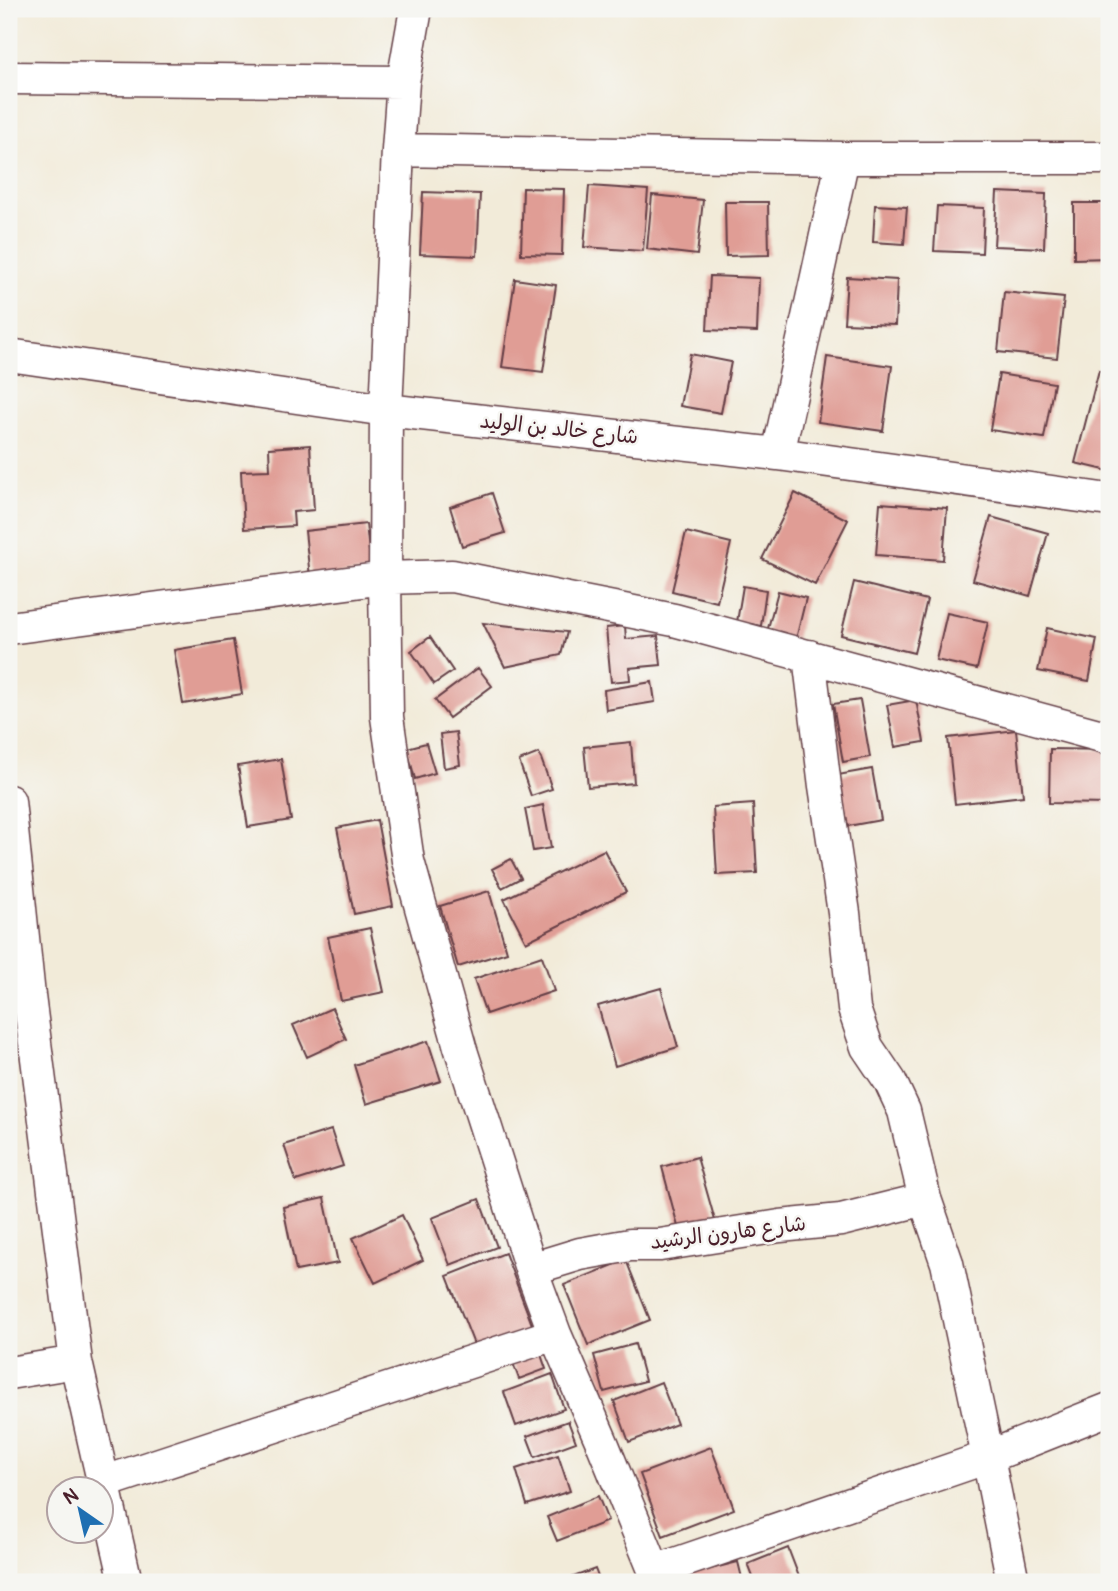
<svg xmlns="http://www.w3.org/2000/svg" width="1118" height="1591" font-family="Pangolin,'Playpen Sans Arabic',sans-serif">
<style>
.building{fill:#e09d95}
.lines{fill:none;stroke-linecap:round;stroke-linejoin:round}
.minor-casing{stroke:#633e45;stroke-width:35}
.minor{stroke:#fff;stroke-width:32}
.labels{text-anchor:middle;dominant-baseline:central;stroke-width:5;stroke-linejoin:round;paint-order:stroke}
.street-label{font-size:21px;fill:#4a1f2b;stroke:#f6f6f2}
</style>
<rect width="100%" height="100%" fill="#f6f6f2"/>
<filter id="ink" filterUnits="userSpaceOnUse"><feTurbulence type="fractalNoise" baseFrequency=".0143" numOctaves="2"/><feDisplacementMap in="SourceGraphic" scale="14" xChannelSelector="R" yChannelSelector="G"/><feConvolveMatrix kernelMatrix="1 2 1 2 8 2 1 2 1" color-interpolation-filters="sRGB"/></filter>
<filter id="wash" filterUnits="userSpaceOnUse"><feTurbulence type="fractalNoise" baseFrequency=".00686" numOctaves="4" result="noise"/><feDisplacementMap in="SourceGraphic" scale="28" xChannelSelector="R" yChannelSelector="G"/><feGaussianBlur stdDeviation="1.57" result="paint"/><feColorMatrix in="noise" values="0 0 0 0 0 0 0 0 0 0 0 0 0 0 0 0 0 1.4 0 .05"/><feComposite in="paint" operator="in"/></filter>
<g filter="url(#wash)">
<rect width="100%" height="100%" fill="#f2ebd9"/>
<g id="blocks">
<path class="building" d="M589,186l59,4 -5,61 -59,-4z
M523,188l41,1 -2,66 -41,-1z
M423,192l57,2 -3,62 -57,-2z
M997,192l49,2 -2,54 -50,-2z
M652,195l51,5 -6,55 -50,-6z
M725,202h43l1,53 -43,1z
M1074,203h35v55l-35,1z
M875,205l32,2 -3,37 -31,-2z
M937,206l47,2 -2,45 -48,-2z
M710,276l49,2 -2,54 -50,-2z
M847,277l50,3 -2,45 -51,-2z
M515,279l41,6 -13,87 -41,-5z
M1004,292l60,6 -7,60 -59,-6z
M690,354l41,8 -10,51 -41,-7z
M827,357l65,9 -9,65 -65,-9z
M1099,370l10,3v98l-34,-8z
M999,374l55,9 -10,55 -54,-8z
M310,445l4,65 -21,2 1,14 -50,3 -3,-58 29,-1 -1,-22z
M492,493l13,40 -43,13 -12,-39z
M795,493l53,27 -33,65 -53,-26z
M880,503l67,5 -4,52 -67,-5z
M991,517l57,16 -18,63 -57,-16z
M366,524l5,47 -61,6 -5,-46z
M686,532l45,11 -14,59 -45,-11z
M854,582l73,18 -13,53 -73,-18z
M743,586l23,4 -5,36 -24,-4z
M778,591l28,7 -10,41 -29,-7z
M947,613l41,9 -11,47 -41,-9z
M483,623l84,9 -6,23 -56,12z
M625,626l1,13 32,-3 3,29 -32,3 1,12 -19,2 -5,-54z
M1047,628l50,11 -8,42 -51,-10z
M430,637l23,34 -19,13 -23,-33z
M233,640l9,54 -59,10 -9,-54z
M478,668l14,18 -43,32 -14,-18z
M652,682l3,20 -49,8 -2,-20z
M860,700l10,57 -27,5 -10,-58z
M916,700l8,42 -29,5 -8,-42z
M1016,730l7,66 -68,8 -7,-66z
M456,732l4,33 -16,3 -4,-34z
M631,742l3,41 -46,4 -4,-40z
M426,743l9,30 -20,6 -8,-31z
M1050,749l59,1v54l-60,-1z
M539,753l13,36 -21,7 -12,-35z
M281,759l10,61 -43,7 -10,-61z
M872,769l9,51 -33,6 -10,-51z
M753,804l4,69 -40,2 -4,-68z
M543,805l8,43 -18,3 -8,-42z
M377,820l16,86 -39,8 -17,-86z
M604,850l22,42 -100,50 -22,-43z
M511,859l10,19 -19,10 -10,-19z
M489,891l18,61 -49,15 -18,-61z
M370,928l14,64 -43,9 -13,-64z
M542,956l12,35 -68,23 -12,-35z
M661,988l17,59 -63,19 -17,-60z
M332,1008l14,31 -39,18 -14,-32z
M428,1041l13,40 -75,23 -12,-39z
M331,1130l12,36 -47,15 -12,-36z
M697,1157l19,67 -36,10 -18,-67z
M324,1198l14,65 -42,8 -13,-64z
M479,1199l18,48 -47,18 -18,-47z
M402,1215l21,45 -48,23 -22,-45z
M505,1253l29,77 -57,22 -30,-76z
M626,1260l24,60 -62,25 -24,-60z
M635,1344l10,37 -41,11 -10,-37z
M540,1352l6,17 -27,10 -6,-16z
M552,1374l12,35 -48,17 -12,-34z
M661,1382l16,42 -48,18 -15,-41z
M568,1421l8,21 -41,15 -8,-21z
M711,1447l23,62 -71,27 -23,-62z
M558,1455l12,36 -43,14 -11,-36z
M598,1496l10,25 -51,20 -10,-24z
M788,1548l13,34h-46l-7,-18z
M738,1562l5,20h-56l-1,-7z
M595,1569l5,13h-40z"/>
</g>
</g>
<g filter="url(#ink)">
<use href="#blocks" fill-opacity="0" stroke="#633e45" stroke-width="2"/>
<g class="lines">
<g class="minor-casing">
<path id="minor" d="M416,9l-13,73 -5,68 -12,260 -1,168 2,139 21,144 52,186 71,222 24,65 48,111 56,137
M9,78l394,4
M398,150l445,8h266
M9,355l377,55 392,44 331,46
M778,454l65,-296
M9,628l376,-50 67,-2 222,44 435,118
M809,656l16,130 19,127 10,96 13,38 23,34 14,30 21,88 22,64 41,194 25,125
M9,801l20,195 47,366 50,220
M531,1269l49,-15 50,-9h30l120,-19 61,-6 84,-21
M9,1373l67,-11
M102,1483l453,-149
M655,1571l333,-114 121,-48"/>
</g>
<use href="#minor" class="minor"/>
</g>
</g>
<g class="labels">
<g class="street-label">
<text transform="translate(559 429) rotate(6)">شارع خالد بن الوليد</text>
<text transform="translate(728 1233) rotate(-7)">شارع هارون الرشيد</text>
</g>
</g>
<rect width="1118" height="1591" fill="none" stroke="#f6f6f2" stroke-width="35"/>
<g transform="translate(80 1510) rotate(326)"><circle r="33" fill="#f6f6f2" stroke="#b1a0a2" stroke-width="2"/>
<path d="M0-5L12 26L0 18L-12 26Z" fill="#1f6fb2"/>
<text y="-10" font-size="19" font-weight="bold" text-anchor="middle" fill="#4a1f2b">N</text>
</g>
</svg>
